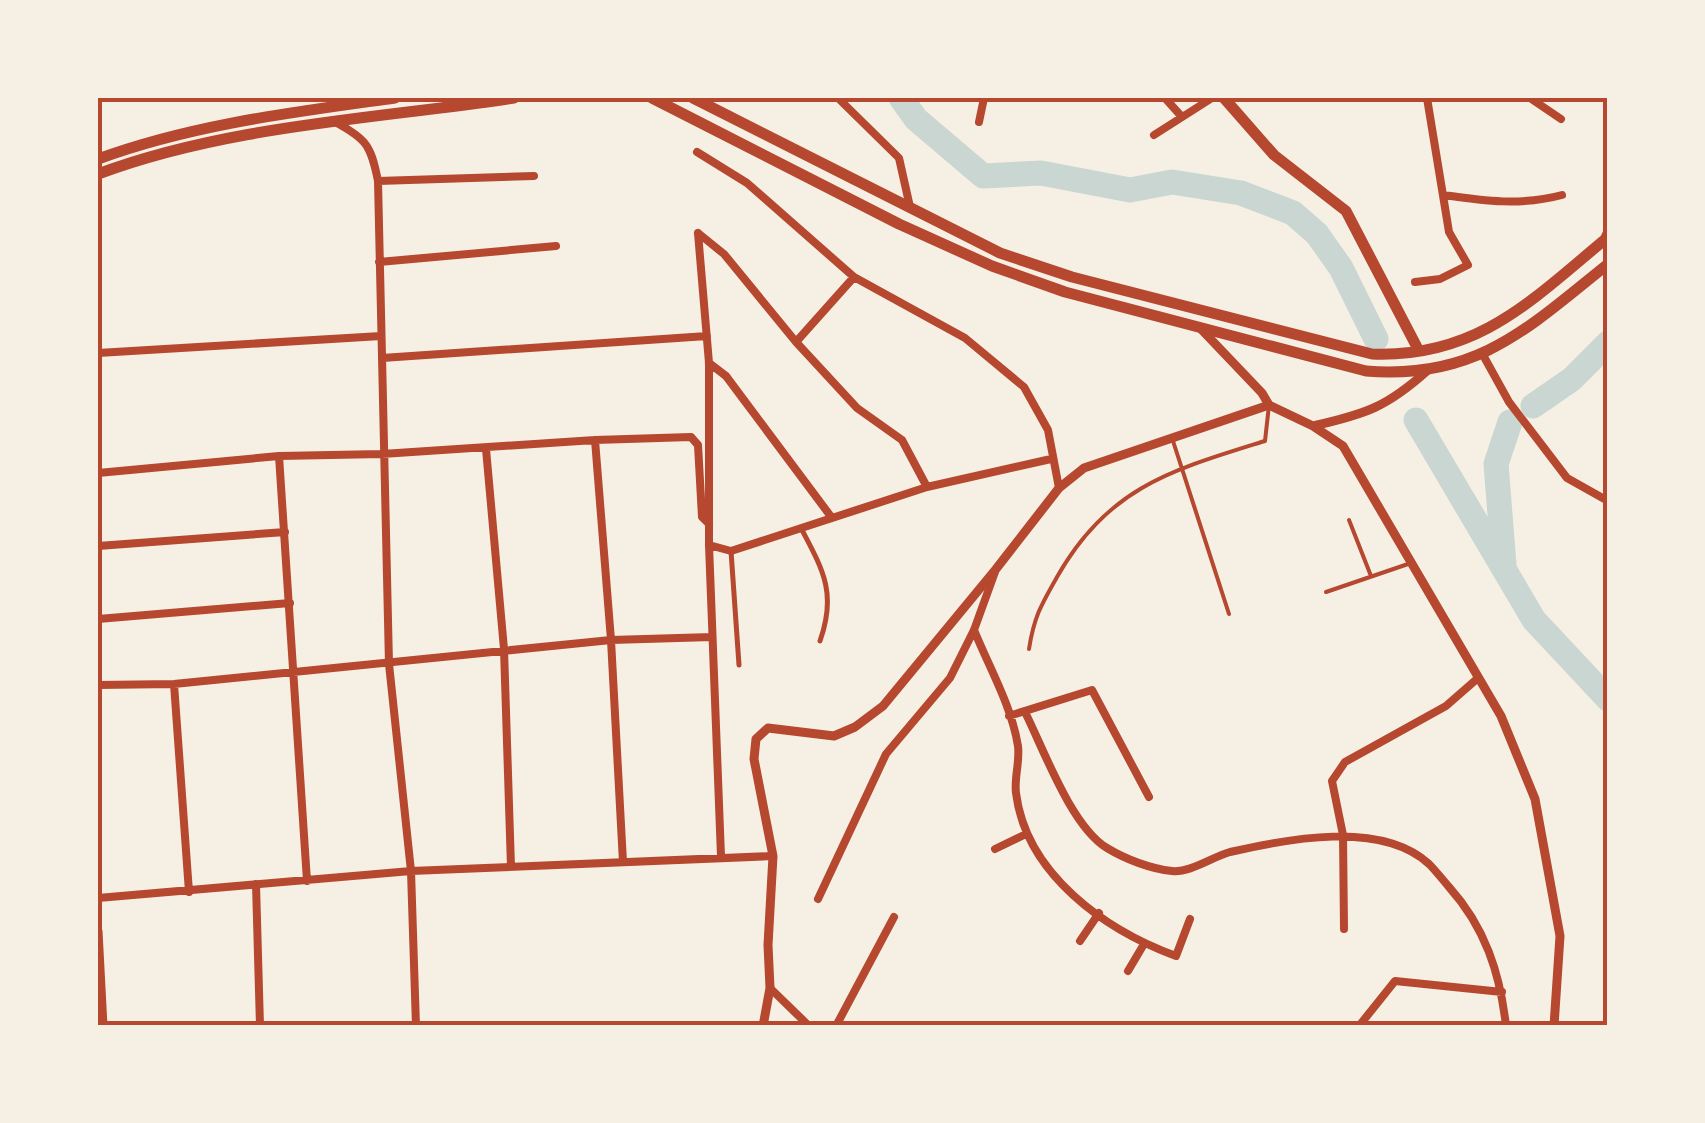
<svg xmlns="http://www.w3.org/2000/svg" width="1705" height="1123" font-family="Figtree,sans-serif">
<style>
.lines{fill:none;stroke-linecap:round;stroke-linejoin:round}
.river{stroke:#c9d6d2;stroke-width:25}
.service{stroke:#b5482f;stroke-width:4}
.pedestrian{stroke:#b5482f;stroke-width:5}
.minor{stroke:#b5482f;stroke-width:8}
.tertiary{stroke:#b5482f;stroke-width:9}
.primary{stroke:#b5482f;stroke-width:11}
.neatline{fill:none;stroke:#b5482f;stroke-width:4}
</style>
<rect width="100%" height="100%" fill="#f6efe4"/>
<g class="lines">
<path class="river" d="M901,98l15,21 67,57 58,-3 89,17 42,-8 69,11 52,20 24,21 24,34 35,71
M1533,406l39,-27 36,-36
M1416,420l118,200 74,79
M1504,565l-8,-101 14,-42"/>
<path class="service" d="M1603,236l5,-11
M1173,441l56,173
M1349,520l22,56
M1326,592l85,-29
M1029,649c5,-32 12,-44 28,-72 51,-90 115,-107 208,-136l4,-36"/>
<path class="pedestrian" d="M801,528c22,42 36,65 19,113
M731,551l8,114"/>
<path class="minor" d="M838,98l61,60 11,49
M1165,98l17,19
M1530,98l31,21
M335,122c32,17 36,24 43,59l11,483 22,207 5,155
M979,122l5,-24
M1154,135l58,-37
M697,152l50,31 107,94 111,61 59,49 24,43 11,58
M378,181l156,-5
M1443,195c42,6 78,11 119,0
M698,233l11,130v182l12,311
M698,233l26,21 72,88 61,66 45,32 25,47
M379,262l177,-16
M1415,282l25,-3 28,-14 -19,-33 -22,-134
M796,342l58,-65
M98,353l283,-17
M1483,355l26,47 58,76 41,23
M382,358l325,-22
M709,363l17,13 106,142
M595,440l16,200 12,222
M486,449l18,200 7,218
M279,456l28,425
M98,473l181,-17 103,-2 213,-14 96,-3 7,8 4,72 7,7
M709,545l22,6 196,-64 124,-28
M98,546l187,-14
M98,619l192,-16
M974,630c15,37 38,77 44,116 2,16 -4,32 -2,47 10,81 89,137 160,163l14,-37
M174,684l15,208
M98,685l76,-1 437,-44 101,-3
M1025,712c19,38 46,114 82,136 18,11 44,21 65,23 18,2 40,-14 58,-19 57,-13 151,-32 199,12 7,7 13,15 20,23 36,40 51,86 57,139
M1009,716l83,-26 57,107
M995,849l31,-15
M256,884l4,142
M98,898l313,-27 362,-15
M818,899l68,-145 64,-76 24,-48 21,-58
M1344,929l-1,-94 -11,-54 13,-19 101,-56 32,-28
M1080,941l19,-28
M1128,971l16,-27
M770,988l39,38
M836,1026l58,-109
M1359,1026l36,-45 107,11"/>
<path class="tertiary" d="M1201,329l61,64 7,12
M1269,405l44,21 30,20 158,270 34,83 25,137 -6,90
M1313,426c53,-12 74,-19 115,-56
M98,931l5,95
M763,1026l7,-38 -2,-43 5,-89 -19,-97 2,-20 12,-11 66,8 21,-9 28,-21 113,-137 63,-81 25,-20 185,-63"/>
<path class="primary" d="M652,98l247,126 93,42 73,26 301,79c110,9 161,-42 242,-107
M693,98l307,155 72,24 300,77c106,4 161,-55 236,-117
M1224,98l50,57 72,56 73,140
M98,159c95,-35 197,-47 297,-61
M98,174c131,-49 278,-55 416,-76"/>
</g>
<rect width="1705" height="1123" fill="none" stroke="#f6efe4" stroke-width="200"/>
<rect x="100" y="100" width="1505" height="923" class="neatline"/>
</svg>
